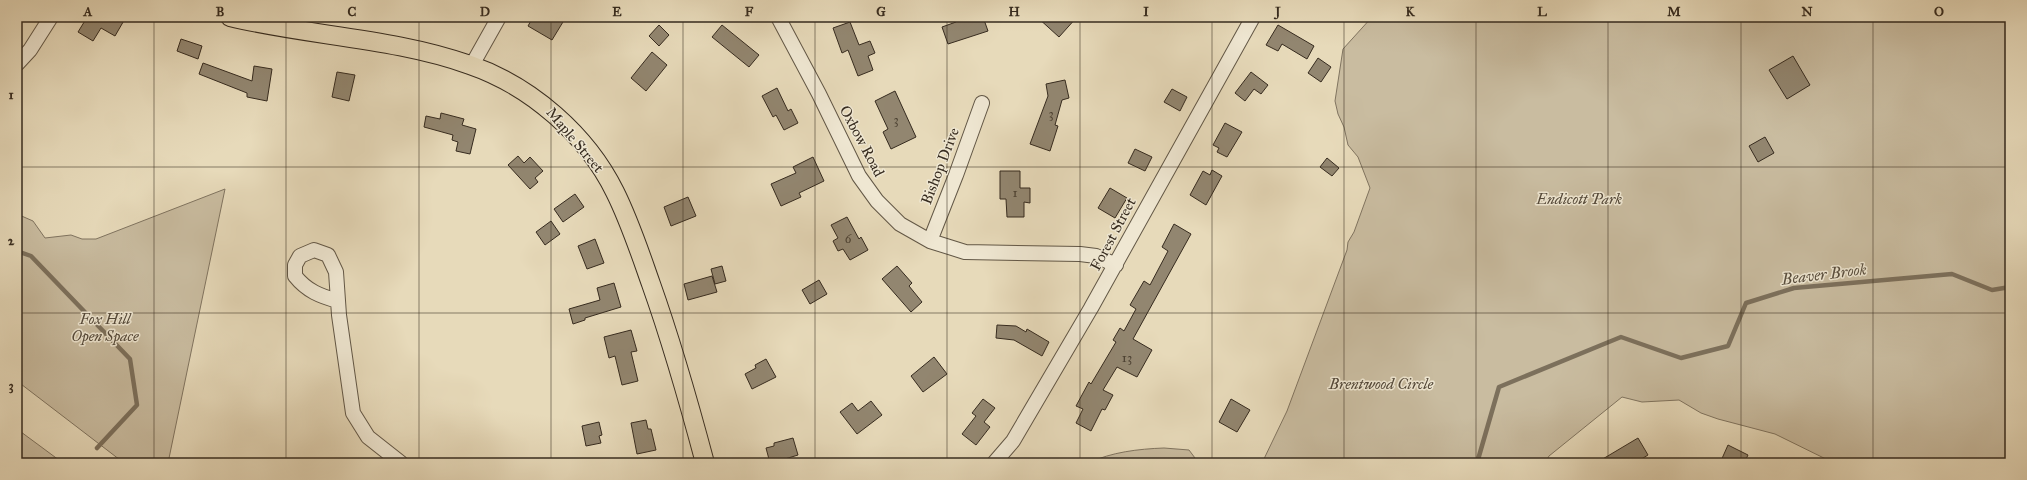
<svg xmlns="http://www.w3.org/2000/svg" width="2027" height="480" font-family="'IM FELL Great Primer',serif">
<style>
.green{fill:#c9bca0;stroke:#807460}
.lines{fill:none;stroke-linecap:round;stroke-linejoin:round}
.stream{stroke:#7c705c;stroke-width:4.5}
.building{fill:#928670;stroke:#362b1f}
.minor-casing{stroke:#625746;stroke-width:16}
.major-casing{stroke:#362b1f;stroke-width:20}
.minor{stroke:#efe7d2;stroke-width:14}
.major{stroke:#e7daba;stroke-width:18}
.grid{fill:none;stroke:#362b1f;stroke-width:1;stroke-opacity:0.55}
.labels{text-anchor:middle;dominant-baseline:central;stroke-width:3;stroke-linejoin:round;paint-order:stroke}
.number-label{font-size:13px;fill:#4d4233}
.street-label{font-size:15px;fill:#362b1f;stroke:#efe7d2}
.park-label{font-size:15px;font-style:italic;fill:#534839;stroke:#efe7d2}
.water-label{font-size:16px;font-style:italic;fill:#594e3e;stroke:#efe7d2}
.neatline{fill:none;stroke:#362b1f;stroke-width:1.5}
.grid-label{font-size:13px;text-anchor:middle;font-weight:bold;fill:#362b1f}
</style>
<rect width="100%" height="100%" fill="#e7daba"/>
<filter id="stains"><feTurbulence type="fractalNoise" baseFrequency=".005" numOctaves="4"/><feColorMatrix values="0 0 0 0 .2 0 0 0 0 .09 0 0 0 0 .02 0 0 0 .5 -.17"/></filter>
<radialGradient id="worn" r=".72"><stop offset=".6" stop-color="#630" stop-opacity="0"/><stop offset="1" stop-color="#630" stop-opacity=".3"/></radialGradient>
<path class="green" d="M1372,17h638v446h-176l-59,-29 -57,-15 -17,-6 -22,-13 -37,2 -20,-5 -73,59 -4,7h-283l25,-52 60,-161 1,-8 6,-10 16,-44 -12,-31 -10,-12 -4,-18 -6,-13 -3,-13 8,-52z
M225,189l-57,274h-44l-107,-82v-167l16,7 12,17 26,-3 11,4h14z
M17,429l46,34h-46z
M1164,448l25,2 6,8 -1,5h-106c24,-11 50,-14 76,-15z"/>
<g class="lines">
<path class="stream" d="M17,251l14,5 99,103 7,46 -40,43
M1477,463l22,-76 122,-50 60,21 47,-12 18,-43 48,-15 158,-14 40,16 18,-3"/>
</g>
<path class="building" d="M82,17h44l-11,19 -14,-8 -8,13 -15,-9 8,-13z
M533,17h33l-14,23 -24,-14z
M961,17h22l5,14 -40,13 -6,-17 14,-5 -1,-3z
M1037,17h40l-18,20z
M850,22l9,23 11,-4 5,12 -7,3 5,14 -15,6 -10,-26 -6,3 -9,-25z
M659,25l10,10 -10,11 -10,-10z
M722,25l37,30 -10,12 -37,-30z
M1278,25l36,21 -7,13 -25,-15 -4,7 -12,-6z
M181,39l21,7 -4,13 -21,-8z
M652,52l15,13 -21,26 -15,-13z
M1793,56l17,29 -23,14 -18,-29z
M1318,58l13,9 -10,15 -13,-9z
M203,63l49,18 2,-15 18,3 -5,32 -20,-4v-4l-48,-19z
M337,72l18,3 -6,26 -17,-4z
M1251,72l17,13 -7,9 -7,-5 -9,12 -10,-8z
M1065,80l4,18 -7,2 -7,25 3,1 -8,25 -20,-7 18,-48 -2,-12z
M777,88l11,23 3,-2 7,14 -14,7 -8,-15 -3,2 -11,-21z
M1172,89l15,8 -7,14 -16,-9z
M895,91l21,46 -25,12 -8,-17 5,-3 -13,-28z
M441,113l23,6 -2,6 14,4 -6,25 -14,-3 2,-9 -6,-2 1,-5 -29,-8 2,-11 14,3z
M1225,123l17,9 -15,25 -10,-5 2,-4 -6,-3z
M1765,137l9,16 -16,9 -9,-16z
M1135,149l17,8 -7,14 -17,-8z
M518,156l6,7 6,-6 13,14 -8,7 3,4 -8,7 -22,-24z
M813,157l11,24 -25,12 2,4 -20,9 -10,-22 25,-11 -3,-6z
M1327,158l12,10 -7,8 -12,-9z
M1212,170l10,6 -16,29 -16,-10 13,-24 7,4z
M1000,171h20v17h10v15l-6,-1v15h-17l-1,-18h-6z
M1110,188l17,10 -12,20 -17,-10z
M575,194l9,13 -21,15 -9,-13z
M688,197l8,19 -25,10 -7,-19z
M847,217l12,22 2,-2 7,13 -18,10 -7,-11 -5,2 -5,-10 5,-3 -7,-13z
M551,221l9,13 -15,11 -9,-13z
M1174,224l17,10 -58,105 19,11 -15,27 -20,-10 -14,23 10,5 -8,15 -3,-1 -11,22 -15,-8 7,-14 -7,-3 13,-24 2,2 25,-42 -3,-2 7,-12 4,3 12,-22 -6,-4 14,-24 6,4 18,-34 -6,-4z
M595,239l9,24 -17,6 -9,-23z
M722,266l4,15 -11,3 -4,-15z
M897,266l15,17 -3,3 13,16 -11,10 -29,-33z
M712,276l5,16 -29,8 -4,-16z
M819,280l8,14 -17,10 -8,-14z
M614,283l7,24 -36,11v2l-12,4 -4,-15 31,-9 -3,-12z
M997,325l19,1 10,6 1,-3 22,13 -7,14 -28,-16 -18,-2z
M631,330l6,21 -6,1 7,29 -16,4 -7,-29 -6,2 -5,-21z
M934,357l13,17 -24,18 -12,-16z
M766,359l10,18 -24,12 -7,-15 11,-6 -1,-3z
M983,399l12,9 -11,14 6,5 -14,18 -14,-11 14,-18 -4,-3z
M1231,399l19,11 -13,22 -18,-10z
M871,401l11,14 -25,19 -17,-22 12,-9 6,8z
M646,420l2,9h3l5,21 -19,4 -6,-31z
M599,422l3,13 -3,1 2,7 -15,3 -4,-20z
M793,438l5,17 -13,4 1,4h-16l-4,-15 8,-2v-3z
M1638,438l10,17 -13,8h-39z
M1728,445l20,10 -4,8h-24z"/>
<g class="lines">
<g class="minor-casing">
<path id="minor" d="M778,17l41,77 40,82 18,25 23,23 30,17 35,11 115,2 16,2 20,9
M17,64l13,-14 21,-33
M472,65l27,-48
M930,241l26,-66 26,-72
M338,301c-18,-5 -31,-10 -43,-25v-11l5,-9 14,-6 14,5 8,17 3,43 14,98 15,24 33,26
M994,463l19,-22 78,-133 162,-291"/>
</g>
<g class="major-casing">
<path id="major" d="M230,17c78,19 165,21 240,48 61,21 117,70 145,127 15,30 25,61 36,92 21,59 38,119 54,179"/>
</g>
<use href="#minor" class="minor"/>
<use href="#major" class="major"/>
</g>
<path class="grid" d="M154,17v446M286,17v446M419,17v446M551,17v446M683,17v446M815,17v446M947,17v446M1080,17v446M1212,17v446M1344,17v446M1476,17v446M1608,17v446M1741,17v446M1873,17v446M17,167h1993M17,313h1993"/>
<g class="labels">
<g class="number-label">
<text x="1051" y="114">3</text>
<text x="896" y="120">3</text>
<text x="1015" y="193">1</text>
<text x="848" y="239">6</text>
<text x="1127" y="358">13</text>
</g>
<g class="street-label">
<text transform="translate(575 140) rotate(50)">Maple Street</text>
<text transform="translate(862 141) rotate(62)">Oxbow Road</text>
<text transform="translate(940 166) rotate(-69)">Bishop Drive</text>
<text transform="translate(1113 234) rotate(-62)">Forest Street</text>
</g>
<g class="park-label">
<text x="1579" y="199">Endicott Park</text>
<text x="105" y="319">Fox Hill<tspan x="105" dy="17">Open Space</tspan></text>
<text x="1381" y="384">Brentwood Circle</text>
</g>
<g class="water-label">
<text transform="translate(1824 274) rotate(-7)">Beaver Brook</text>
</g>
</g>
<rect width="2027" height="480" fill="none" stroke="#e7daba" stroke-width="44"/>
<rect x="22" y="22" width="1983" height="436" class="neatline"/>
<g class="grid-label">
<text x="88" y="16">A</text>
<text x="220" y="16">B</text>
<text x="352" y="16">C</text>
<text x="485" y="16">D</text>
<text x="617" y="16">E</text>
<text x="749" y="16">F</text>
<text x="881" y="16">G</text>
<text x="1014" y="16">H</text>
<text x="1146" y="16">I</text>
<text x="1278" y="16">J</text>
<text x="1410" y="16">K</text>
<text x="1542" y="16">L</text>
<text x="1674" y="16">M</text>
<text x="1807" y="16">N</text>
<text x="1939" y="16">O</text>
<text x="11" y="99">1</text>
<text x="11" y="245">2</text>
<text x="11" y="390">3</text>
</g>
<rect width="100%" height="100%" filter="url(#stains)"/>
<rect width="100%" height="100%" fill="url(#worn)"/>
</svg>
